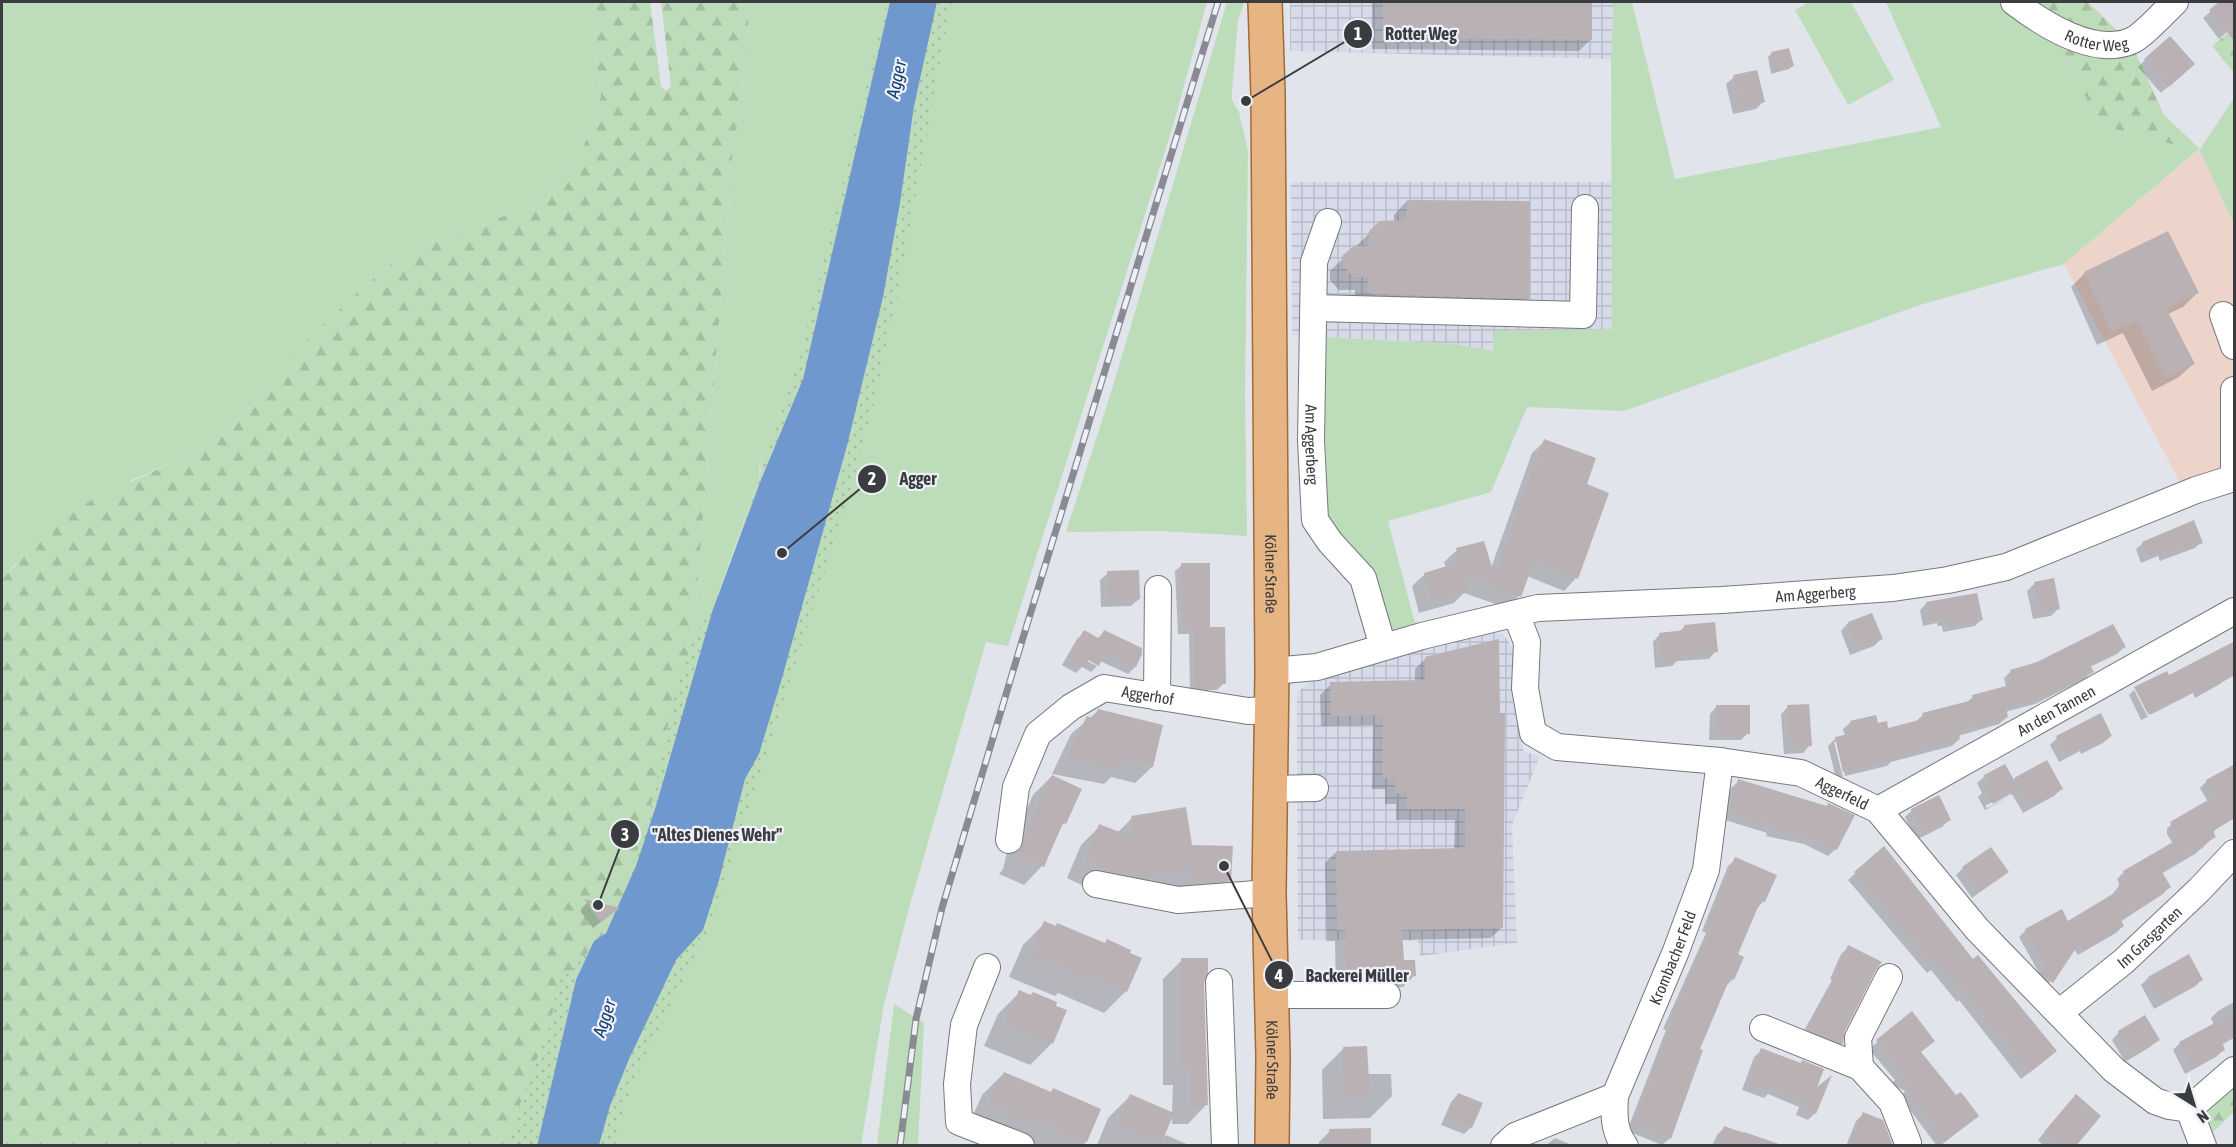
<svg xmlns="http://www.w3.org/2000/svg" width="2236" height="1147" font-family="'Asap Condensed',sans-serif">
<style>
.commercial{fill:#edd4cb}
.industrial{fill:url(#industrial-grid)}
.grass{fill:#bddcb9}
.forest{fill:url(#forest-firs)}
.park{fill:url(#park-dots)}
.water{fill:#6f99ce}
.shadow{fill:#0003}
.building{fill:#b9b1b4}
.lines{fill:none;stroke-linecap:round;stroke-linejoin:round}
.minor-casing{stroke:#76787e;stroke-width:28}
.major-casing{stroke:#a06b35;stroke-width:36}
.minor{stroke:#fff;stroke-width:26}
.major{stroke:#e7b583;stroke-width:33}
.rail-casing{stroke:#8a8b90;stroke-width:7}
.rail{stroke:#eff1f8;stroke-width:4.5;stroke-dasharray:14;stroke-linecap:butt}
.labels{text-anchor:middle;dominant-baseline:central;stroke-width:4.5;stroke-linejoin:round;paint-order:stroke}
.street-label{font-size:16px;fill:#3b3c3f;stroke:#eff1f8}
.water-label{font-size:18px;font-style:italic;fill:#143f70;stroke:#eff1f8}
.leader{fill:none;stroke:#3b3c3f;stroke-width:2}
.callout-dot{fill:#3b3c3f;stroke:#eff1f8;stroke-width:2}
.mark-label{font-size:18px;text-anchor:middle;font-weight:bold;fill:#fff}
.callout-label{font-size:18px;text-anchor:middle;font-weight:bold;fill:#3b3c3f;stroke:#eff1f8;stroke-width:4.5;stroke-linejoin:round;paint-order:stroke}
</style>
<defs>
<pattern id="industrial-grid" width="8" height="8" patternUnits="userSpaceOnUse" patternTransform="scale(1.5)"><rect width="8" height="8" fill="#d7dae8"/><path d="M0 4h8M4 0v8" fill="none" stroke="#b9bcc8"/></pattern>
<pattern id="forest-firs" width="22" height="20" patternUnits="userSpaceOnUse" patternTransform="scale(1.5)"><rect width="22" height="20" fill="#bddcb9"/><path d="M5 1l3.5 6h-7zM16 11l3.5 6h-7z" fill="#a3bea0"/></pattern>
<pattern id="park-dots" width="8" height="8" patternUnits="userSpaceOnUse" patternTransform="scale(1.5)"><rect width="8" height="8" fill="#bddcb9"/><path d="M2 2h.1M6 6h.1" fill="none" stroke="#a3bea0" stroke-width="1.8" stroke-linecap="round"/></pattern>
</defs>
<rect width="100%" height="100%" fill="#e2e4eb"/>
<path class="commercial" d="M2200,149l34,75v242l-51,22 -119,-224z"/>
<path class="industrial" d="M1290,2h324l-3,57 -321,-8z
M1291,182h320l1,148 -118,1 -1,20 -37,-7 -164,-9z
M1492,632l10,2 7,8 5,10 -1,50 11,50 16,4 -28,69 5,118 -97,13 -2,-15 -120,-1 -1,-247 12,-11 21,-7z"/>
<path class="grass" d="M2,2h593l-2,23 8,71 -11,39 -25,38 -38,32 -53,25 -53,16 -30,18 -29,24 -71,69 -36,45 -29,32 -43,24 -51,22 -118,85 -12,14z
M750,2h140l-61,267 -68,211 -1,-24 -1,21 -47,135 -76,254 57,-228 41,-501 7,-22z
M937,2h270l-34,124 -165,520 -22,-4 -77,266 -25,96 -23,141 -262,1z
M1227,2h17l-6,19 -6,71v8l7,12 9,39 -3,244 2,141 -87,-5 -94,1 47,-146z
M1614,2h18l43,177 266,-52 -55,-125h148l4,3 60,116 37,16 65,12 34,-51v126l-35,-75 -135,115 -144,41 -296,106 -97,-4 -36,85 -103,29 27,102 -22,7 -23,-61 -43,-50 -4,-182 133,7 37,7 1,-20 118,-2 -1,-270z
M1809,2h42l43,78 -46,25 -53,-95z
M894,1004l30,19 -6,122h-41z"/>
<path class="forest" d="M595,2h55l11,84 5,5 5,-5 -10,-84h89l-9,113 -7,22 -41,501 -57,228 -30,67 -12,8 -57,204 -535,1v-567l45,-47 44,-32 92,-42 43,-24 29,-32 35,-45 72,-69 29,-24 30,-18 53,-16 53,-25 38,-32 25,-38 11,-39 -8,-71z
M2034,2h54l44,43 32,70 36,34 -65,-12 -37,-16 -60,-116z
M2234,28v45l-22,-27z
M2234,1083v29l-21,20 -9,-22z"/>
<path class="park" d="M887,2h66l-6,23 -47,256 -26,122 -30,110 -132,410 -72,145 -22,57 -3,20 -107,1 14,-48 29,-76 6,-38 51,-52 10,-22 33,-101 21,-104 21,-67 27,-46 80,-235z"/>
<path class="water" d="M890,2h47l-23,104 -14,97 -17,94 -35,145 -66,236 -23,76 -14,25 -26,101 -16,50 -27,30 -17,36 -30,63 -19,47 -11,39 -62,1 39,-166 18,-39 12,-8 30,-67 20,-60 56,-194 49,-132 42,-101z"/>
<path class="shadow" d="M1372,2h219l-1,38 -11,11 -207,-2z
M2222,2h12v24l-15,13 -16,-21z
M1771,54l21,12 -3,3 -18,5 -3,-17z
M2145,60l41,11 -25,22 -23,-26z
M1734,77l29,25 -7,7 -23,5 -7,-30z
M1407,201l122,97 -13,13 -161,-6v-15h-16l-9,-10v-9l50,-48 14,-1v-7z
M2085,273l112,20 -14,14 -15,7 25,50 -14,13 -27,14 -29,-58 -26,12 -26,-58z
M1545,441l40,44 -9,93 -12,13 -37,-15 -8,20 -12,12 -43,-15 -10,10 -35,10 -7,-27 13,-12 21,-6 -2,-6 13,-12 34,18 41,-115z
M2201,542l-6,6 -35,13 -2,-5 -17,7 -5,-14 7,-6z
M1182,565l27,63 15,55 -7,7h-8l-6,6 -13,-2 -1,-60h-11l-3,-63z
M1108,573l31,26 -8,7 -30,1 -1,-27z
M2035,583l23,26 -7,7 -18,3 -6,-28z
M1926,604l55,16 -6,6 -32,6 -1,-6h-4l-1,-3 -14,3 -3,-16z
M1872,615l9,24 -7,7 -24,9 -9,-24 7,-8z
M1685,626l31,25 -7,8 -32,2 -5,5 -17,2 -2,-26 7,-8 19,-2z
M1085,632l12,7 7,-7 37,21 -6,14 -7,7 -28,-13 -3,4v-2l-15,-8 -1,3 16,8 -6,6 -9,-5 -6,6 -14,-8 15,-26z
M2124,647l-7,7 -27,13 2,4 -7,8 -50,25 -30,8 2,5 -8,7 -41,12 1,3 -7,7 -61,16 -4,4 -42,10 -7,-34h-4l9,35 -7,1 -8,-32 8,-8 9,-2 -2,-7 8,-7 26,3 10,5 28,-8 8,-7 43,-12 7,-6 33,-10 -2,-9 7,-7z
M1426,658l76,269 -11,11 -90,2 2,22 11,14 -11,11 -67,3 -1,-49h-8l-2,-78 11,-11 118,-2 1,-30h-59v-16h-11v-15h-13l1,-64 -52,1 -1,-31 11,-11 84,-2v-13z
M2168,677l59,1 -7,6 -25,14 -2,-5 -43,22 -13,-26z
M2134,690l14,27 -7,3 -12,-25z
M1717,706l31,27 -7,7h-32l1,-26z
M1788,707l22,38 -7,8 -19,1 -3,-40z
M1099,710l53,57 -17,16 -24,-6 -7,7 -52,-10 19,-40z
M2111,736l-8,7 -22,11 -1,-3 -21,11 -9,-17 7,-7z
M2234,765l-8,56 -14,12 2,4 -19,17 -34,20 8,13 -6,7 -43,28 3,4 -7,7 -38,22 -4,-6 -29,39 -11,-8 5,-7 -20,-36 7,-7 42,-7 46,-28 -1,-2 7,-8 -3,-6 7,-7 49,-28 -6,-10v-5l7,-8 34,-19 -8,-14 7,-7z
M1052,776l12,47 -6,7 -16,36 -18,19 -25,-11 4,-5 3,-13 27,-61z
M1985,776l28,5 2,-2 46,10 -7,7 -31,17 -11,-19 -1,2v-4l-26,14 2,2 24,-12 -26,14 -7,-13 4,-4 -5,-10z
M1739,781l87,26 2,-3 8,45 -8,7 -24,-12 -38,-8 1,-3 -45,-14 9,-31z
M1912,810l37,10 -7,7 -26,13 -11,-23z
M1132,818l59,28 39,34 -19,19 -39,2 1,-16 -47,11 -36,-7 -23,-11 14,-33 19,-19 17,7z
M1884,849l164,209 -27,21 -62,-79 -2,2 -26,-32 -4,3 -79,-93z
M1736,859l28,42 -7,7 -21,47 6,3 -9,21 -8,8 -27,63 -28,88 -8,7 -35,-14 39,-101 -3,-1 43,-96 -4,-2 26,-65z
M1963,868l44,4 -35,26 -16,-23z
M588,902l29,7 -24,19 -12,-16v-3z
M1045,923l59,21 3,-3 19,50 -22,22 -46,-20 -3,3 -46,-19 14,-32z
M1849,947l25,22 -31,62 -1,12 -7,7 -34,-14 31,-56 -2,-1 11,-25z
M2189,956l13,24 -8,7 -40,22 -13,-24 7,-7z
M1182,960l20,22 5,122 -19,20h-16v-10l-10,26 4,-5 25,11 -94,-1 11,-27 22,-22 42,17 1,-28h-10v-106z
M1020,992l32,51 -22,22 -46,-19 14,-32z
M2234,1002v36l-13,7 3,4 -8,8 -31,17 -12,-24 7,-7 34,-18 -3,-7 7,-7z
M1911,1014l9,39 35,45 22,18 -37,30h-3l-36,-48 4,-7 -14,-7 4,-4 -26,-31z
M2119,1032l39,8 -8,7 -25,15 -13,-22z
M1344,1048l22,26h25l1,22 -22,22 -47,1 -1,-49z
M1762,1050l52,42 1,21 -7,7 -12,-5 3,-8 -31,-13 -4,4 -22,-8 12,-33z
M1004,1073l46,20 49,17 -13,32 -4,4h-60l-54,-19 14,-32z
M1458,1094l13,33 -7,7 -23,-9 10,-23z
M2069,1103l5,43h-30l-6,-6z
M1864,1113l25,33h-43l10,-25z
M1724,1128l18,6 2,-2 41,14h-73l5,-11z
M1330,1131l40,15h-51v-4z
M1555,1138l19,8h-29z"/>
<path class="building" d="M1383,2h209v38l-209,-2z
M2219,2h16v40l-26,-32z
M2170,36l25,28 -26,23 -25,-28z
M1789,48l5,18 -20,6 -3,-20z
M1757,70l8,32 -25,6 -7,-33z
M1407,200l123,1v98l-159,-5 -3,-3v-14h-15l-10,-11 -1,-10 12,-10h14l1,-15 11,-10 26,-1z
M2168,231l31,62 -33,15 29,56 -29,14 -29,-57 -26,11 -27,-60z
M1544,439l52,19 -9,26 22,9 -31,86 -44,-18 -13,36 -57,-21 4,15 -36,10 -8,-28 36,-11 -4,-14 28,-7 11,36z
M2194,520l9,23 -37,13 -1,-5 -18,6 -5,-15z
M1181,563h29v64h15l1,57h-15v6l-16,-3v-59h-12z
M1139,570l1,29 -32,2 -1,-30z
M2054,578l6,31 -20,4 -6,-31z
M1977,593l6,27 -34,7 -2,-7 -3,1 -1,-3 -14,2 -3,-18z
M1872,613l11,26 -25,10 -10,-27z
M1715,622l3,30 -38,3 1,5 -19,1 -3,-28 26,-3 -1,-5z
M2113,624l13,23 -36,18 4,7 -50,25 -38,11 2,9 -50,14 2,8 -65,17 1,3 -53,13 -8,-35 18,-4 -3,-12 26,-6 2,8 9,-2 1,7 35,-9 -1,-6 51,-13 -1,-5 42,-11 -4,-14 27,-8z
M1084,630l16,9 4,-9 38,18v6l-6,13 -31,-14 -6,13 -11,-6 -3,7 -17,-10z
M1499,639l1,74h5l-2,215 -101,2 2,30h11l1,16 -69,4 -1,-50h-9l-1,-79 129,-3v-39h-58v-15l-12,-1v-15h-13l1,-63 -52,1 -1,-34 95,-2v-23z
M2235,641v34l-33,18 -2,-5 -52,26 -14,-27 33,-16 2,4z
M1809,704l3,42 -21,2 -4,-43z
M1716,705h34v29h-34z
M1098,709l65,16 -10,42 -30,-7 -2,9 -54,-11 20,-42 6,3z
M2101,713l11,23 -23,12 -2,-3 -21,11 -10,-20z
M2047,760l16,29 -33,18 -16,-29z
M2005,764l14,25 -26,15 -8,-16 5,-2 -6,-11z
M2235,764v54l-22,13 3,6 -14,8 2,2 -42,25 9,15 -50,33 3,6 -39,24 -5,-8 -27,41 -10,-7 -3,-4 5,-7 -20,-36 37,-20 6,12 53,-32 -3,-4 9,-6 -4,-8 57,-33 -10,-16 45,-26 -9,-16z
M1052,775l30,14 -16,35 -3,-1 -19,44 -28,-12 5,-6 4,-13z
M1738,779l89,27 1,-3 27,12 -18,35 -25,-13 -39,-8v-3l-44,-14z
M1939,795l12,25 -28,14 -12,-25z
M1186,807l6,38 41,1 -2,35 -41,2 1,-16 -45,11 -37,-7 -24,-11 14,-36 36,14 -4,-22z
M1884,846l89,113 5,-4 79,96 -28,22 -62,-79 -2,1 -26,-31 -4,3 -81,-95z
M1991,847l18,25 -29,20 -18,-25z
M1735,857l42,18 -12,27 -4,-2 -23,54 6,3 -10,23 -4,-2 -30,71 3,1 -32,89 -38,-15 39,-101 -3,-1 43,-97 -4,-1z
M584,899l36,9 -19,14z
M1044,921l12,5 1,-3 48,20 2,-4 24,11 -1,3 12,5 -15,34 -48,-21 -1,4 -48,-21z
M1848,945l34,17 -6,8 -31,61 -2,13 -35,-15 30,-57 -2,-1z
M2189,954l14,26 -41,23 -14,-26z
M1181,958h27v15l-4,10 4,122h-17v-39h-10z
M1019,990l12,5 2,-3 24,10 -1,4 11,4 -14,34 -48,-20z
M1912,1011l23,30 -14,11 35,43 5,-3 18,24 -33,25 -38,-51 3,-7 -14,-7 5,-4 -26,-32z
M2235,1012v23l-13,7 3,8 -32,18 -14,-26z
M2145,1015l15,25 -27,16 -15,-25z
M1367,1046l3,51h-26l-1,-50z
M1761,1048l40,15 1,-3 22,9 -7,18 15,-12 -16,39 -14,-6 3,-8 -31,-13 -2,5 -23,-9z
M1004,1072l47,20 2,-4 48,21 -14,33 -20,-8 -6,1 -2,-5 -20,-8 -2,3 -19,-8 -6,2 -2,-5 -21,-9z
M1458,1093l25,10 -11,25 -24,-11z
M1130,1094l44,19 -12,29 -44,-19z
M2076,1094l25,22 -25,30h-16l-16,-14z
M1863,1112l20,8 9,23 -1,3h-27l-13,-6z
M1724,1126l49,17 -1,3h-55z
M1371,1128v18h-41l-1,-17z"/>
<g class="lines">
<g class="minor-casing">
<g id="minor">
<path id="s1" d="M2014,2c29,22 81,56 119,38 12,-6 32,-29 42,-38"/>
<path id="s2" d="M1328,222l-14,40 -3,178 4,80 15,22 33,36 20,69"/>
<path d="M1314,308l269,7 2,-107"/>
<path d="M2223,315l11,31"/>
<path d="M2234,390v79"/>
<path id="s3" d="M1516,614l11,28 -2,46 8,45 24,14 163,14 81,12 77,37 99,119 137,141 41,31 14,5 20,3"/>
<path id="s4" d="M1272,671l45,-4 105,-31 116,-28 184,-8 171,-12 55,-8 58,-13 190,-77 38,-12"/>
<path d="M1157,697l1,-108"/>
<path d="M1270,789l45,-1"/>
<path id="s5" d="M1878,810l356,-199"/>
<path id="s6" d="M1009,840l7,-53 22,-53 33,-27 33,-19 144,23 23,-1"/>
<path d="M1096,884l82,16 91,-7"/>
<path d="M987,967l-23,58 -7,59 2,38 62,24"/>
<path d="M1219,982l6,164"/>
<path d="M1272,995h115"/>
<path id="s7" d="M2059,1013l65,-52 75,-71 35,-37"/>
<path d="M1763,1028l97,39 32,35 16,41 -1,3"/>
<path d="M1860,1067l-2,-29 31,-61"/>
<path d="M1504,1146l11,-10 100,-40"/>
<path id="s8" d="M1625,1146c-12,-15 -11,-33 -10,-50l61,-145 30,-81 14,-109"/>
<path d="M2203,1146l-14,-37 45,-39"/>
</g>
</g>
<g class="major-casing">
<g id="major">
<path id="s9" d="M1265,2l3,92 4,577 -3,222 4,163 -1,90"/>
</g>
</g>
<use href="#minor" class="minor"/>
<use href="#major" class="major"/>
<g class="rail-casing">
<path id="rail" d="M900,1146l16,-127 26,-111 80,-267 196,-639"/>
</g>
<use href="#rail" class="rail"/>
</g>
<g class="labels">
<g class="street-label">
<text stroke="none"><textPath href="#s1" startOffset="93">Rotter Weg</textPath></text>
<text stroke="none"><textPath href="#s2" startOffset="225">Am Aggerberg</textPath></text>
<text stroke="none"><textPath href="#s9" startOffset="572">Kölner Straße</textPath></text>
<text stroke="none"><textPath href="#s4" startOffset="552">Am Aggerberg</textPath></text>
<text stroke="none"><textPath href="#s6" startOffset="236">Aggerhof</textPath></text>
<text stroke="none"><textPath href="#s5" startOffset="204">An den Tannen</textPath></text>
<text stroke="none"><textPath href="#s3" startOffset="441">Aggerfeld</textPath></text>
<text stroke="none"><textPath href="#s7" startOffset="118">Im Grasgarten</textPath></text>
<text stroke="none"><textPath href="#s8" startOffset="202">Krombacher Feld</textPath></text>
<text stroke="none"><textPath href="#s9" startOffset="1058">Kölner Straße</textPath></text>
</g>
<g class="water-label">
<text transform="translate(896 79) rotate(-78)">Agger</text>
<text transform="translate(604 1018) rotate(-72)">Agger</text>
</g>
</g>
<path class="leader" d="M1246 101L1358 34M782 553L872 479M598 905L625 834M1224 866L1279 975"/>
<g class="callout-dot">
<circle cx="1246" cy="101" r="6"/>
<circle cx="782" cy="553" r="6"/>
<circle cx="598" cy="905" r="6"/>
<circle cx="1224" cy="866" r="6"/>
<circle cx="1358" cy="34" r="15"/>
<circle cx="872" cy="479" r="15"/>
<circle cx="625" cy="834" r="15"/>
<circle cx="1279" cy="975" r="15"/>
</g>
<g class="mark-label">
<text x="1358" y="40">1</text>
<text x="872" y="485">2</text>
<text x="625" y="841">3</text>
<text x="1279" y="982">4</text>
</g>
<g class="callout-label">
<text x="1421" y="40">Rotter Weg</text>
<text x="918" y="485">Agger</text>
<text x="717" y="841">"Altes Dienes Wehr"</text>
<text x="1357" y="982">Backerei Müller</text>
</g>
<rect width="2236" height="1147" fill="none" stroke="#3b3c3f" stroke-width="6"/>
<g transform="translate(2194 1105) rotate(143)" stroke="#eff1f8" stroke-width="4.5" paint-order="stroke">
<path d="M0-4.5L10 22L0 15L-10 22Z" fill="#3b3c3f"/>
<text y="-9" font-size="16" font-weight="bold" text-anchor="middle" fill="#3b3c3f">N</text>
</g>
</svg>
